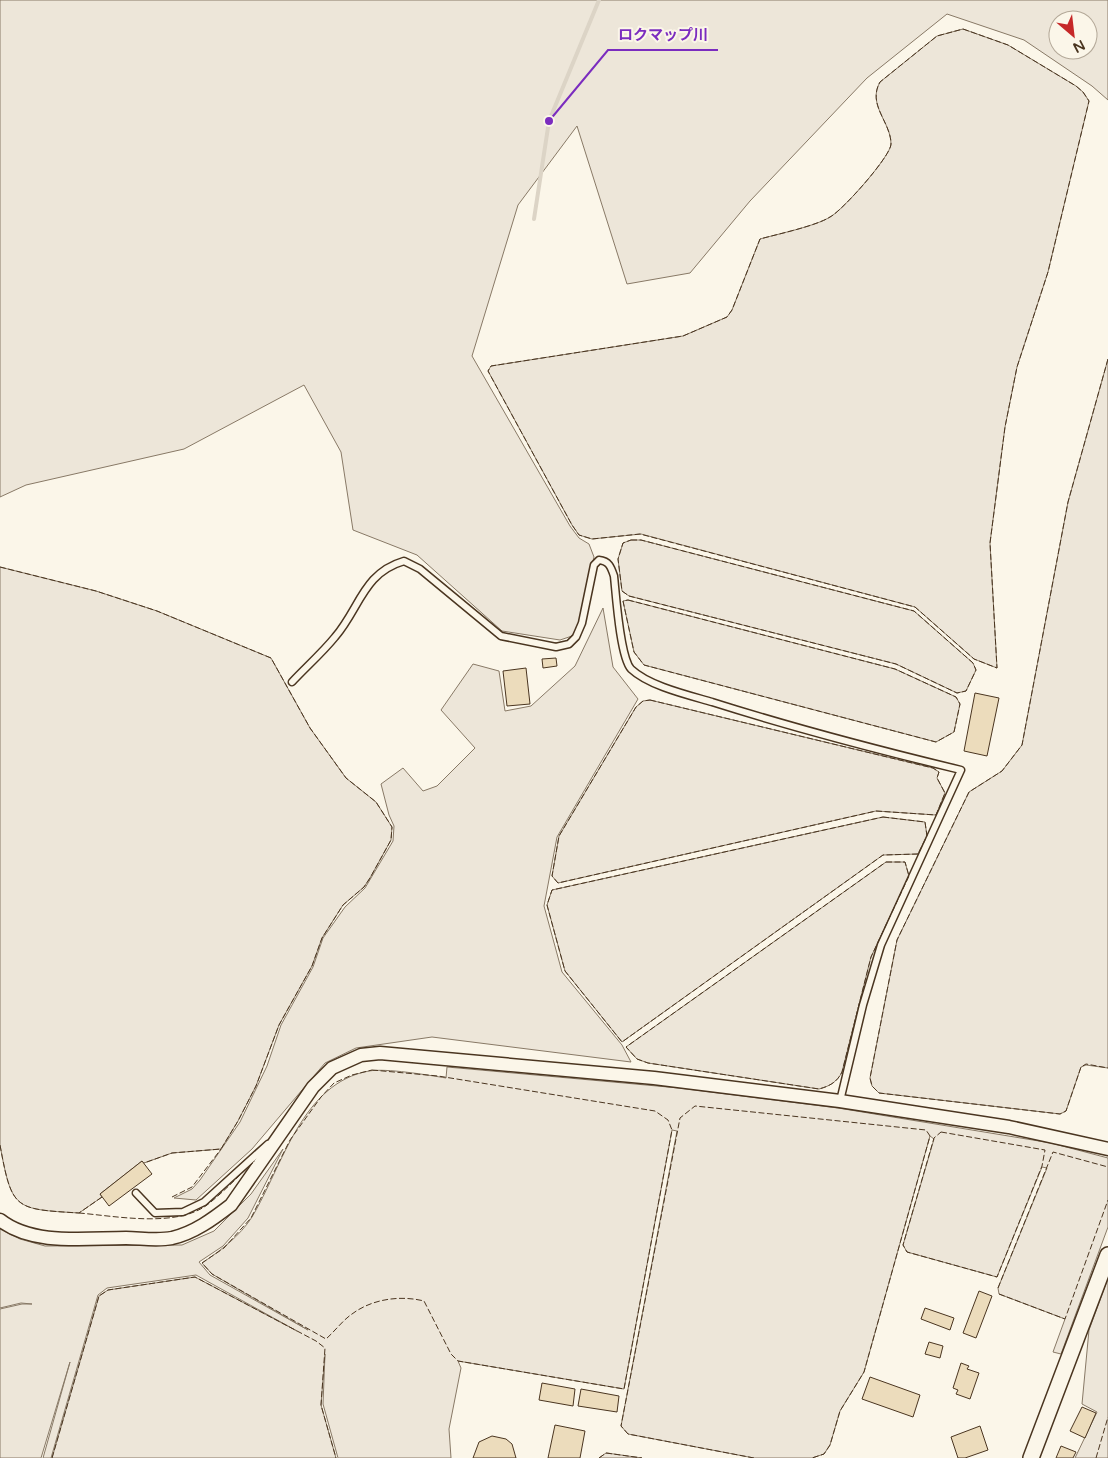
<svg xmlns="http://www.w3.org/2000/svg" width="1108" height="1458" font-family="'Varela Round','Noto Sans JP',sans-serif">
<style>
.green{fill:#ede6d9;stroke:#887966;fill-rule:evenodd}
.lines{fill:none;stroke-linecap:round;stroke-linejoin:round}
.stream{stroke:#dcd4c6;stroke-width:4}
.building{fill:#ecdcbc;stroke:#4a3520}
.service-casing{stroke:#4a3520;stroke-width:9}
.minor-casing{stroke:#4a3520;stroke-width:15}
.tertiary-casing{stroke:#4a3520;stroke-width:18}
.service{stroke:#fbf6e9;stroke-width:6}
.minor{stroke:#fbf6e9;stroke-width:12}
.tertiary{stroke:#fbf6e9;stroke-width:15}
.fence{stroke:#4a3520;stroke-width:1;stroke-dasharray:6 2.5;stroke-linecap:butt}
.leader{fill:none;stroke:#7b2cbf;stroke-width:2}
.callout-dot{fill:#7b2cbf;stroke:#fbf6e9;stroke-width:2}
.callout-label{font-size:15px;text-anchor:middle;font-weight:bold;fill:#7b2cbf;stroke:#fbf6e9;stroke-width:4;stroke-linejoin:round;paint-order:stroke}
</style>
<rect width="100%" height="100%" fill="#fbf6e9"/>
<path class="green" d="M0,0h1108v100l-16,-14 -68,-46 -77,-26 -80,64 -117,123 -60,72 -63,11 -50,-158 -59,79 -46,151 98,170 9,12 10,6 5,13 -16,68 -6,11 -12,4 -58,-9 -85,-76 -64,-25 -12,-78 -37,-67 -120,64 -158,36 -26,12zM1058,20h30v30h-30z
M963,29l45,16 68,41 7,6 6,9 -41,171 -31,95 -12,60 -15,116 7,125 -23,-9 -59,-52 -274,-73 -49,5 -13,-4 -7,-10 -84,-154 3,-5 192,-30 44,-19 5,-7 28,-71c18,-5 56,-13 70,-22 12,-6 61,-61 61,-73 0,-22 -24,-39 -11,-62l57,-46z
M1108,359v709l-22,-3 -5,2 -15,44 -6,3 -181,-21 -7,-7 -2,-8 27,-138 72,-148 33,-21 20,-26 46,-243z
M631,540h10l273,71 59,52 3,7 -10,21 -9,2 -61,-29 -267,-68 -7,-5 -4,-32 5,-16z
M0,567l96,24 61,20 114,47 39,70 36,50 30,24 16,25 -1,13 -21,38 -6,9 -21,18 -21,33 -10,28 -33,59 -23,61 -18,35 -17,28 -49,4 -28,10 -2,-2 -42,33 2,3 -23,16c-65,-4 -67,-3 -79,-68z
M628,600l267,69 61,28 4,7 -6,28 -18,10 -292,-77 -10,-13 -11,-51z
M603,608l10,59 25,32 -81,138 -13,69 18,66 60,73 9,17 -199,-25 -76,11 -31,15 -73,86 -56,51 -22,-2 18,-9 8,-9 40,-58 27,-56 14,-41 32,-58 10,-29 22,-31 20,-19 28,-47 1,-15 -5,-11 -8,-31 22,-16 20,23 14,-5 38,-38 -34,-38 32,-46 26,7 6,40 26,-5 44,-40z
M650,700l283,68 6,4 -2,6 8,15 -9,22 -60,-4 -318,72 -6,-7 7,-40 77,-129 7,-6z
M883,817l42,5 2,14 -9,18 -35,1 -261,187 -57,-71 -18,-66 5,-15z
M886,862h19l4,14 -38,81 -29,115c-5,10 -12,14 -23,17l-171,-26 -11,-4 -11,-12z
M447,1067l232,21 159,20 213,35 57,15v69l-47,127 -8,-2 12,-33 -66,-25 -1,-6 49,-120 -5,-1 -45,110 -90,-25 -4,-7 31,-106 -4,-3 -66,236 -24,39 -10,34 -6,9 -12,4h-58l-126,-24 -7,-8 56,-295 -5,-1 -48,259 -166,-28 3,7 -12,61 2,29h-113l-15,-54 2,-50 -4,51 15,53h-284l47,-162 9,-6 87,-13 102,54 -101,-56 -89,13 -9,7 -47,163h-8l27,-96 -29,96h-41v-149l22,-5h10l-11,-1 -21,5v-79l20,10 25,7 137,-1 32,-14 37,-37 32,-45 -35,69 -25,28 -24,16 11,13 98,55 -96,-56 -10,-11c18,-12 38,-27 50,-46 31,-52 50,-134 117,-146 17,-3 59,4 77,7z
M1108,1278v180h-33l22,-46 -15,-8 7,-74z
M606,1453h1l35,5h-43z"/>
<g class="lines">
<path class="stream" d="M534,219l15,-98 50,-121"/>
</g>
<path class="building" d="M556,658l1,8 -14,2 -1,-9z
M526,668l4,36 -23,2 -4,-35z
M975,693l24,5 -12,58 -23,-5z
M142,1161l10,13 -43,32 -9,-12z
M979,1291l13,5 -16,42 -13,-5z
M925,1308l29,10 -4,12 -29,-11z
M929,1342l14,4 -3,12 -15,-4z
M961,1363l8,3 -2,3 12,4 -9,26 -14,-5 2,-4 -5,-2z
M870,1377l50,18 -7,22 -51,-18z
M542,1383l33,6 -2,17 -34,-6z
M581,1389l38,7 -2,16 -39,-6z
M1082,1407l14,6 -11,25 -15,-7z
M555,1425l30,6 -5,27h-32z
M980,1426l8,24 -23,8h-7l-7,-21z
M492,1436l14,3 6,5 4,14h-43l6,-16z
M1061,1446l15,6 -3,6h-17z"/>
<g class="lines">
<g class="service-casing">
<path id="service" d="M292,682c14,-15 30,-29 43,-45 25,-29 28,-64 69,-76l16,8 81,67 55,11 13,-3 7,-7 6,-14 12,-58 5,-5c10,1 12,7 15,16 2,19 6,81 17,93 18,17 57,26 81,33 82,26 166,48 249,68l-80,175 -18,60 -23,96
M136,1193l19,20 28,-1 21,-10 64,-58"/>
</g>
<g class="minor-casing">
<path id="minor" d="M0,1220c33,26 86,18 126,18 14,0 31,3 46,0 22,-5 41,-19 59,-33l82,-118 19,-19 29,-13 19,-2 274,25 186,23 169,26 99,22"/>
</g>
<g class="tertiary-casing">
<path id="tertiary" d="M1031,1458l77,-203"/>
</g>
<use href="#service" class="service"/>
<use href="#minor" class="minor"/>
<use href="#tertiary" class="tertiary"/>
<path class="fence" d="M963,29l45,16 68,41 7,6 6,9 -41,171 -31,95 -12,60 -15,116 7,125 -23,-9 -59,-52 -275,-73 -48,5 -13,-4 -7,-10 -84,-154 3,-5 192,-30 44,-19 5,-7 28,-71c18,-5 56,-13 70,-22 12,-6 61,-61 61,-73 0,-22 -24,-39 -11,-62l57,-46z
M1108,359l-40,143 -46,243 -20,26 -33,21 -72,148 -27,138 2,8 7,7 181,21 6,-3 15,-44 5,-3 22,4
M631,540h10l273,71 59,52 3,7 -10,21 -9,2 -61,-29 -267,-68 -7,-5 -4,-32 5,-16z
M0,567l96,24 61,20 114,47 39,70 36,50 30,24 16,25 -1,13 -21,38 -6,9 -21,18 -21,33 -10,28 -33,59 -23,61 -18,35 -17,28 -49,4 -28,10
M628,600l267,69 61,28 4,7 -6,28 -18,10 -292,-77 -10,-13 -11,-51z
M650,700l283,68 6,4 -2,6 8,15 -9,22 -60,-4 -318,72 -6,-7 7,-40 77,-129 7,-6z
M883,817l42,5 2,14 -9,18 -35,1 -261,187 -57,-71 -18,-66 5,-15z
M886,862h19l4,14 -38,81 -29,115c-5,10 -12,14 -23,17l-171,-26 -11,-4 -11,-12z
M372,1070l66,6 217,35 13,9 4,10 -48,259 -166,-28 -7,-7 -27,-53c-24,-6 -52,-2 -72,13 -9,6 -17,17 -26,25l-114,-65 -10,-11 22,-15 27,-30 39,-78 31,-43 13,-14 18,-8z
M941,1132l104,18 -3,16 -45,111 -90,-25 -4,-7 31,-107z
M0,1145c12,65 14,64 79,68l23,-16
M172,1197l20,-10 29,-38
M79,1213c36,3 97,15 128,-8 17,-13 32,-30 48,-44
M998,1288l55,-136 55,15
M999,1294l66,25 43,-119
M52,1458l47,-162 9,-6 87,-13 121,64 9,7 -4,57 15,53
M599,1458l7,-5 36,5
M754,1458l-126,-24 -7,-8 59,-308 15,-12 231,24 4,6 -66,236 -24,39 -10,34 -6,9 -12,4
M1096,1458l12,-41"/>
</g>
<path class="leader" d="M549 121L608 50H718"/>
<circle class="callout-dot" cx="549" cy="121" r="5"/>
<g class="callout-label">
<text x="663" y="40">ロクマップ川</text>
</g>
<g transform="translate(1073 35) rotate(152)"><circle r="24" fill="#fbf6e9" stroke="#b4a999"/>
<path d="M0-4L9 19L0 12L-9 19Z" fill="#c62828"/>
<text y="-8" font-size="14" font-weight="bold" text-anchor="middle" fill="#4a3520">N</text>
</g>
</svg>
